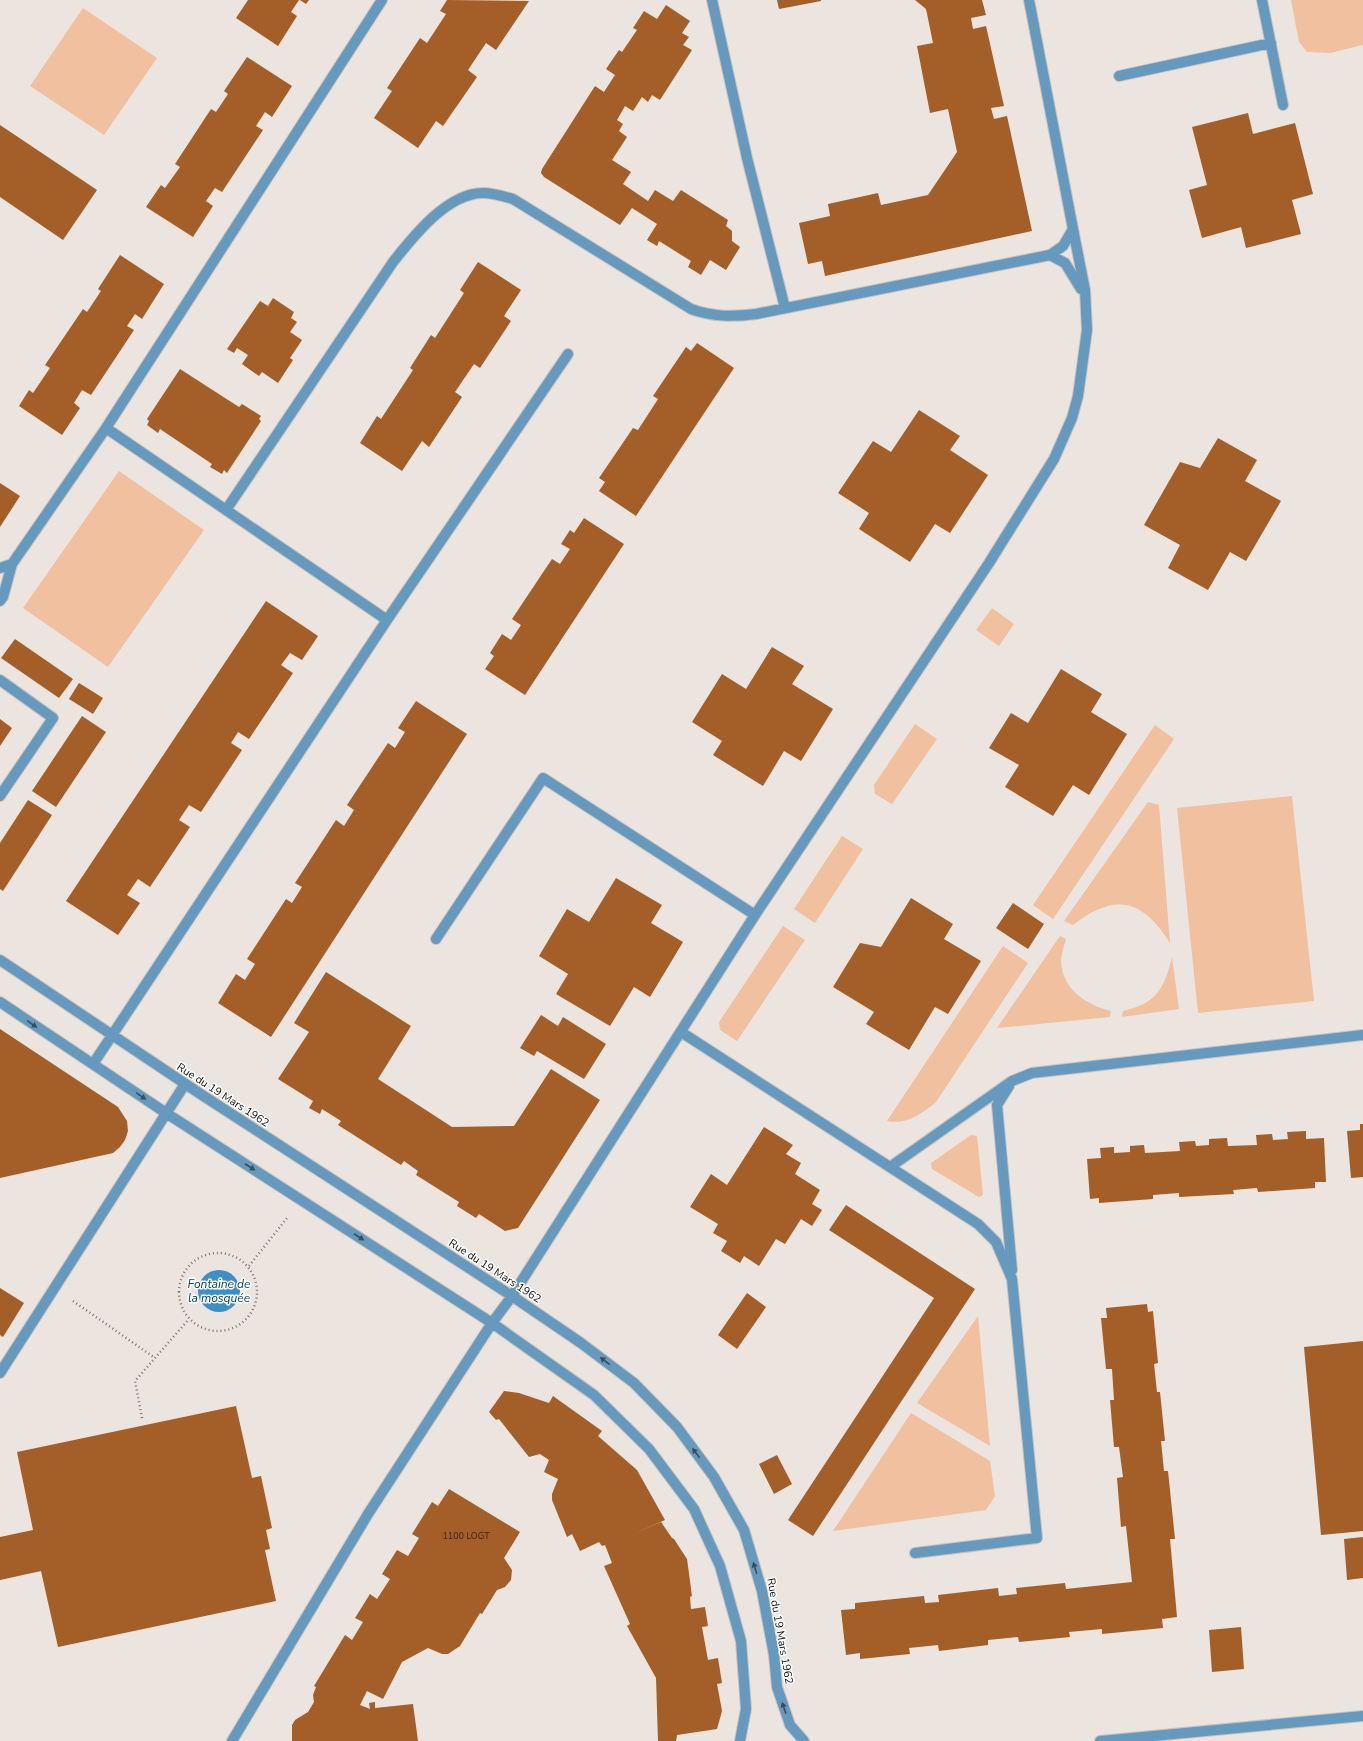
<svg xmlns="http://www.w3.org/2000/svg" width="1363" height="1741" font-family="'Nunito Sans',sans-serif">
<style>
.green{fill:#f0c09f}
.water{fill:#3c90c5}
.building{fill:#a45e27}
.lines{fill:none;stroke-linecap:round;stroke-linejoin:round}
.minor-casing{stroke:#c8c2be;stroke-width:12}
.path{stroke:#797572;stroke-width:2.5;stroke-dasharray:1 3;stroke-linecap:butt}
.minor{stroke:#6599be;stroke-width:10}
.oneway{fill:#384e5e}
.labels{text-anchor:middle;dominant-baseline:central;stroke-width:3;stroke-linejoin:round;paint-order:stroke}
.number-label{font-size:9px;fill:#372415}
.street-label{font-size:11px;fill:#13110f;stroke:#fff}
.water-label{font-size:12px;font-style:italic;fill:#004569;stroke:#fff}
</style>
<rect width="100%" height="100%" fill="#ebe4df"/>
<path class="green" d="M1291,0h72v45l-33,8 -23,-1 -8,-10z
M83,8l74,50 -53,77 -74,-49z
M119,471l85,59 -96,137 -85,-59z
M992,608l22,16 -15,22 -23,-16z
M915,724l22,15 -45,65 -17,-10 -1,-9z
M1155,725l19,14 -121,180 -20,-14z
M1292,796l22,205 -116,12 -21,-205z
M1148,802l11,3 11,138c-28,-45 -56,-50 -97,-18l-9,-4z
M842,836l21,13 -48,74 -21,-14z
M783,926l22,14 -68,101 -17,-11 -1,-8z
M1060,936l6,3c-2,7 -5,15 -5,22 1,29 26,44 50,50l-1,6 -113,11z
M1003,946l25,17 -92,139c-14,12 -30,23 -49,19z
M1172,957l7,52 -57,8 1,-6c34,-8 41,-22 49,-54z
M971,1135l6,1 6,59 -4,2 -47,-28 -1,-6z
M978,1316l12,130 -73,-43z
M911,1413l79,48 5,35 -9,14 -153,21z"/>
<path class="water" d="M198 1291a21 21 0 1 1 42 0a21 21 0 1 1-42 0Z"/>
<path class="building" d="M248,0h51l-8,12 6,4 -19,30 -42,-28z
M300,0h9l-3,4z
M447,0l82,1 -33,49 -10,-7 -18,27 9,7 -34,49 -7,-5 -18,27 -44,-30 18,-27 -5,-3 33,-50 7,5 19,-29 -6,-3z
M777,0h44v1l-42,8z
M915,0h67l4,15 -15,3 2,11 13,-3 18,80 -13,2 3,11 13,-3 25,115 -207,45 -3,-15 -14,3 -9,-41 31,-7 -2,-12 50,-11 3,12 47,-10 29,-43 -9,-43 -18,4 -13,-67 16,-3 -7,-34z
M666,5l24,16 -8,12 7,4 -6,8 9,5 -32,50 -8,-5 -4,7 -6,-5 -9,14 -8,-5 -8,14 6,4 -4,7 8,6 -15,23 19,12 -8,12 25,17 7,-11 18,11 8,-11 47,30 -2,6 6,5v10l8,6 -14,23 -16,-10 -9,15 -13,-8 3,-6 -32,-20 -2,5 -10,-6 10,-16 -25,-16 -12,17 -76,-48 -3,-4 1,-4 53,-83 9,6 11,-17 -9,-6 13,-19 3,2 15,-22 -4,-2 11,-17 13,8z
M247,57l45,29 -20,31 -7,-5 -9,14 7,4 -41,62 -7,-4 -9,13 7,5 -20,31 -47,-30 15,-22 4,3 15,-21 -5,-3 36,-55 5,3 12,-18 -4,-3z
M1248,113l5,21 42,-11 18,71 -21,6 9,34 -55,14 -5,-21 -39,11 -13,-48 18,-5 -15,-58z
M0,125l97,65 -34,50 -63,-43z
M120,255l44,29 -22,35 -7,-5 -8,12 7,4 -43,65 -9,-5 -8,13 6,5 -18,27 -43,-29 10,-16 4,3 17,-25 -5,-3 38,-56 4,3 14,-21 -3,-2z
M478,262l43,28 -17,26 7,5 -31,47 -6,-4 -19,28 7,5 -33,50 -7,-6 -20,30 -42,-28 17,-27 4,3 32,-49 -3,-2 21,-33 4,3 29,-45 -4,-3z
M273,298l21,14 -3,6 6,4 -7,10 12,8 -12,18 3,2 -15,23 -16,-11 -3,4 -17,-12 6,-9 -11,-7 -3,5 -7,-4 33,-48 8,5z
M697,343l37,25 -98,148 -37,-25 6,-9 -6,-4 34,-50 5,2 20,-31 -5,-3 33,-49 5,4z
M180,369l59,38 3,-3 19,12 -2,3 2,2 -34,52 -3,-3 -2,4 -12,-7 2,-3 -52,-35 -2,4 -11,-8 2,-4 -2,-2z
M919,410l41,26 -10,14 38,25 -38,58 -15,-9 -25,38 -51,-33 10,-16 -31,-20 35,-52 18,11z
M1218,438l39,22 -12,21 36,20 -35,60 -16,-9 -22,38 -40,-22 12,-23 -36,-20 36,-63 20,6z
M0,483l20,13 -20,31z
M584,518l40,26 -99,151 -40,-26 9,-13 -4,-3 12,-19 9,6 10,-15 -9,-6 40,-60 8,5 10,-15 -9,-5 9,-14 4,3z
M266,601l52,35 -16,24 -12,-7 -9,12 12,8 -44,66 -11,-7 -7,11 11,7 -41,62 -12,-7 -10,15 11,7 -40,60 -12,-8 -11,16 13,8 -22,32 -52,-34z
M15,639l58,40 -14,19 -58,-40z
M772,647l32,19 -12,18 41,25 -32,52 -17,-10 -21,35 -50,-31 9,-14 -30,-19 30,-48 24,15z
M1061,669l41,25 -11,18 36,22 -38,61 -16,-10 -20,31 -48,-29 14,-22 -30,-17 22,-35 17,10z
M79,683l24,15 -10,16 -24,-15z
M416,701l51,33 -196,303 -53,-34 18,-29 9,6 10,-16 -8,-5 39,-60 6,4 10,-16 -7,-4 41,-63 8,6 10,-16 -7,-5 41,-62 7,5 10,-16 -7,-4z
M82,716l24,16 -50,75 -24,-16z
M0,719l12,9 -12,18z
M28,800l24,15 -49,76 -3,-2v-46z
M616,878l46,27 -11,18 32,19 -33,55 -16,-10 -24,39 -54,-32 12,-20 -29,-18 28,-47 22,13z
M911,898l42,26 -9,15 37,22 -33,53 -13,-7 -26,43 -43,-26 8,-12 -41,-25 27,-44 21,4z
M1013,903l31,21 -16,25 -32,-21z
M326,972l85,54 -33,53 74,48 62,-1 37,-57 49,31 -82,128 -13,3 -26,-17 -3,4 -19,-12 2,-4 -43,-27 2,-4 -14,-10 -3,4 -63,-40 3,-4 -19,-12 -2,5 -11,-6 4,-7 -35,-22 31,-47 -15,-9z
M541,1015l17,11 5,-9 43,27 -22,35 -47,-28 -3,5 -14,-8z
M0,1029l118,78 9,14 1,10 -3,9 -5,7 -7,6 -113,25z
M1360,1124h3v53l-12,1 -4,-47 13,-1z
M764,1127l29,18 -7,9 15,9 -6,11 25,16 -8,14 10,6 -10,16 -11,-7 -16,25 -9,-5 -17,27 -15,-10 -4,7 -19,-12 6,-10 -14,-8 5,-9 -28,-17 21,-33 16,11z
M1306,1131v8l18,-1 2,44h-11v6l-57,4 -1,-4 -24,2 1,4 -55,3v-4l-26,2v4l-54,4v-5l-9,1 -3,-40 14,-1 -1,-10 14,-1v6l16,-1v-6l14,-1 1,8 35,-2 -1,-9 16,-1 1,5 13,-1v-6l18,-1 1,8 29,-1 -1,-10 16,-1 1,6 15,-1 -1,-7z
M846,1205l129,84 -162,247 -25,-16 146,-222 -105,-68z
M0,1288l24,15 -21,34 -3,-2z
M747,1293l19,14 -29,42 -19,-14z
M1147,1304l1,8 5,-1 5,52 -4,1 3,28h3l5,49h-4l3,30h4l7,68h-5l7,78 -15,2 1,9 -61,6v-5l-33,3 1,5 -51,5 -1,-5 -30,3v5l-49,6 -1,-6 -29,3 1,6 -50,5v-6l-14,2 -5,-45 14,-1v-6l69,-7 1,7 14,-1 -1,-7 60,-7 1,8 18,-2 -1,-6 49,-5 1,6 66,-7 -6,-56 -5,1 -4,-49 6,-1 -4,-30h-5l-4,-47h4l-2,-31h-6l-5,-51h6l-1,-10z
M1363,1341v190l-42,4 -17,-188z
M504,1391l15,2 30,10 4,-7 49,35 -4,5 39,34 28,50 -32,14 28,-12 11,16 2,1 13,20 5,37 -2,1 1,12 14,-2 3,19 -6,1 6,33 10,-2 4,25 -5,1 5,27 -5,18 -40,6 -1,6h-18l-2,-63 -29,-52 3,-2 -26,-58 8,-3 -7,-18 -3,1 -3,-4 -19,9 -8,-17 -5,3 -15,-37v-6l6,-15 -14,-7 5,-12 -9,-6 -11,3 -30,-38 -3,1 -7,-8z
M236,1406l16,72 9,-2 11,52 -6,2 4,19 -5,1 11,51 -218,46 -17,-76 -41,9v-43l33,-7 -16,-78z
M777,1455l15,29 -18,10 -15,-30z
M449,1489l71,43 -16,26 8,12 -1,10 -6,7 -8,3 -15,24 -2,-1 -20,33 -12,8h-6l-14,-6 -26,14 -19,37 -16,-8 -7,14 10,4 -1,-6 6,-1v6l38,-4 5,37h-126v-16l3,-5 13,-8 6,-10 -1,-7 3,-8 -2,-1 31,-51 7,5 11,-18 -8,-4 15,-24 7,5 13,-20 -8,-5 15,-24 11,6 11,-18 -7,-4 20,-32 6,4z
M1363,1537v41l-16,2 -3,-41z
M1241,1627l3,42 -32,3 -3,-42z"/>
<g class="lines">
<g class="minor-casing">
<path id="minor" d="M712,0l35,158 38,150
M1262,0l21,105
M1119,76l152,-33
M1050,255l15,8 16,26
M106,428l281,192
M226,510l167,-248c20,-25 54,-69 90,-69 10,0 20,3 30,6l178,110c22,8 42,8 65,5l294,-59 13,-9 10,-17 -44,-229
M0,568l12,-4 94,-136 276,-428
M0,601l3,-4 9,-33
M0,680l53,38 -53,78
M436,939l107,-161 212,137
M0,960l202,135 310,201 69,47 53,40 43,44 37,50 30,53 18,61 12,64 3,32 13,38 14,16
M0,1002l166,111 326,210 102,72 55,54 45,60 26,57 21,75 5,68 -6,32
M681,1032l297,192 18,18 16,37 25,259 -122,15
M93,1064l294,-444 181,-266
M1009,1086l-12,19 15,165
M890,1167l122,-86 20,-8 331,-38
M0,1373l185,-289
M232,1741l136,-227 124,-191 20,-27 243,-381 234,-352 65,-104 18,-41 6,-22 9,-66 -2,-40 -12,-61
M1100,1741l263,-25"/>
</g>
<path class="path" d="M179 1292a39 39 0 1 1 78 0a39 39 0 1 1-78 0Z
M249,1266l38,-48
M73,1301l82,57
M142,1418l-7,-37 54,-62"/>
<use href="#minor" class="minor"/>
</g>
<defs><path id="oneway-solid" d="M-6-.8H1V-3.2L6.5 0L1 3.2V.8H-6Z"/></defs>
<g class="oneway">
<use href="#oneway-solid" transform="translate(32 1024) rotate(34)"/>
<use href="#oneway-solid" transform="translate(141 1096) rotate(34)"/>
<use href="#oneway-solid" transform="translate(250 1167) rotate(33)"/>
<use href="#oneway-solid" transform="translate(359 1237) rotate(33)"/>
<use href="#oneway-solid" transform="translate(605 1361) rotate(-143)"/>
<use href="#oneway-solid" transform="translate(696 1453) rotate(-127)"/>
<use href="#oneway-solid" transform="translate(755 1568) rotate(-107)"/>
<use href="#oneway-solid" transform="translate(784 1708) rotate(-109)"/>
</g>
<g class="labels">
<g class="number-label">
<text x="466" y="1536">1100 LOGT</text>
</g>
<g class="street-label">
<text transform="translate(223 1095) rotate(33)">Rue du 19 Mars 1962</text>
<text transform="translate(495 1271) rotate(33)">Rue du 19 Mars 1962</text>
<text transform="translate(780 1631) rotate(80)">Rue du 19 Mars 1962</text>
</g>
<g class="water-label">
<text x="219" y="1284">Fontaine de<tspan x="219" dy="14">la mosquée</tspan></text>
</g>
</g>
</svg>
